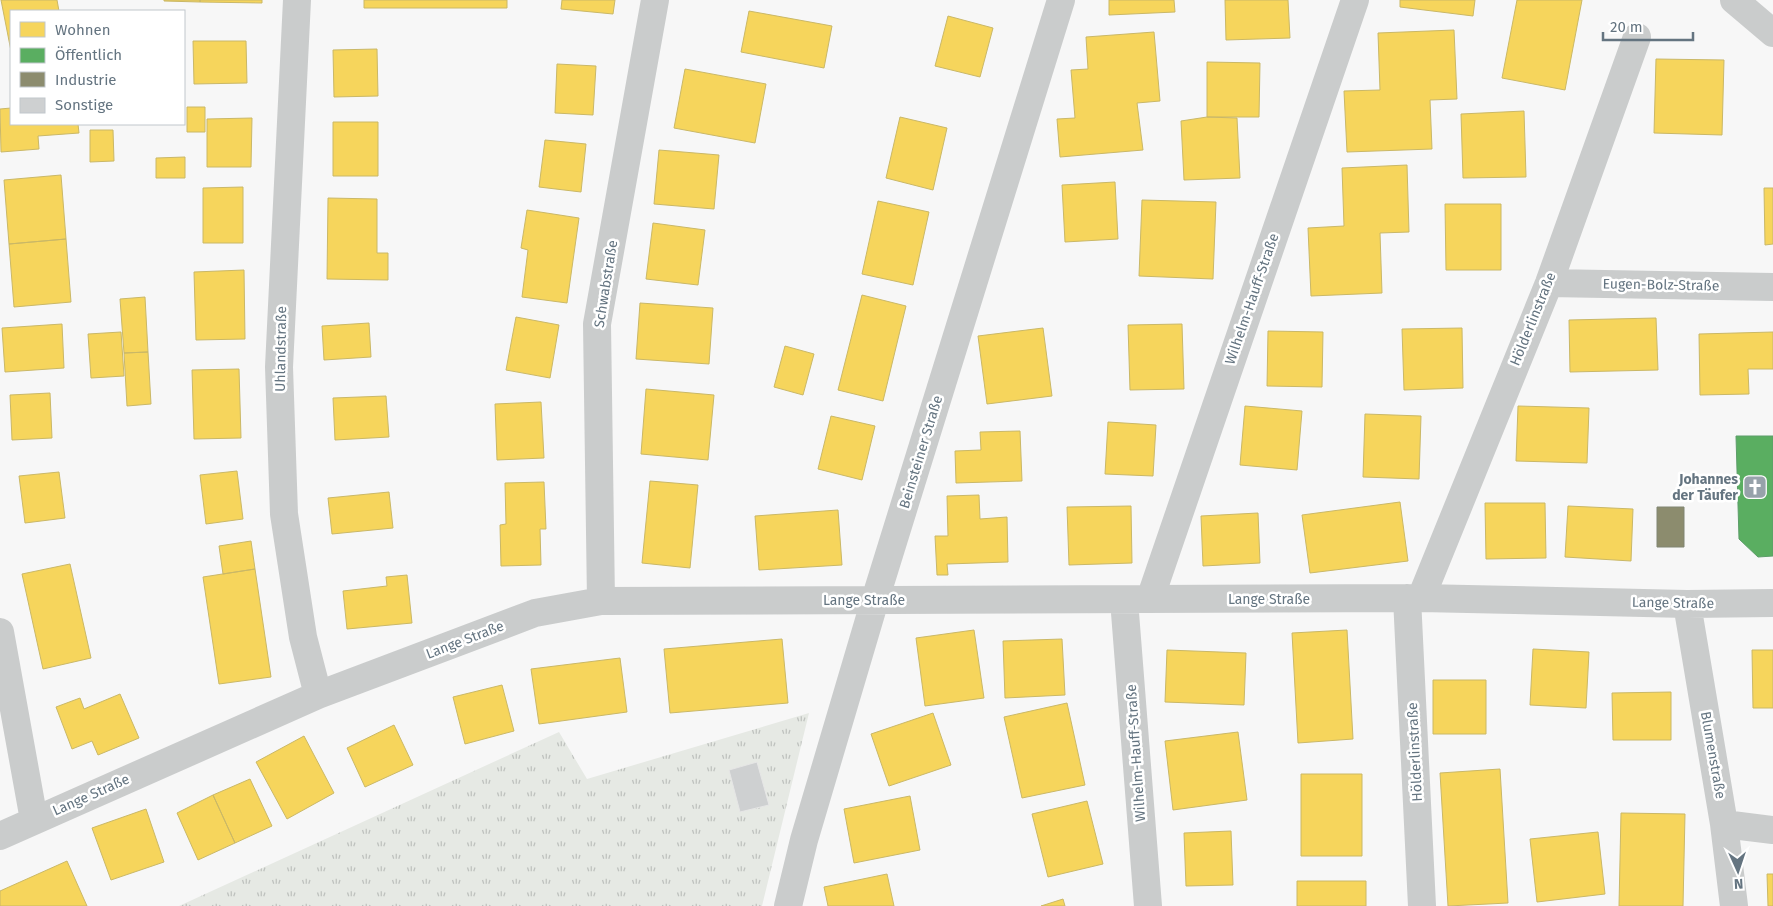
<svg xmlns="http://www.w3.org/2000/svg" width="1773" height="906" font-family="'Fira Sans',sans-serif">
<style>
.grass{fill:url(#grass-tufts)}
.homes{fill:#f6d55c;stroke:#cab867}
.public{fill:#5aae61;stroke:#5d9d6a}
.industry{fill:#8c8c6e;stroke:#808573}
.building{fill:#ced0d1;stroke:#e6e6e6}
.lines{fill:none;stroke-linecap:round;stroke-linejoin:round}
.minor{stroke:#cacccc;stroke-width:28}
.labels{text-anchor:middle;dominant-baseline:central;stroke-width:5;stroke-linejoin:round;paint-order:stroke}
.street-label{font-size:14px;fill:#647480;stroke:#fff}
.poi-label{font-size:14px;font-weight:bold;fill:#647480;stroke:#fff;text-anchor:end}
</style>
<defs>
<pattern id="grass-tufts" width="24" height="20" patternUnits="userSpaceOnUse" patternTransform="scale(1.25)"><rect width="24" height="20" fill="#e6e9e4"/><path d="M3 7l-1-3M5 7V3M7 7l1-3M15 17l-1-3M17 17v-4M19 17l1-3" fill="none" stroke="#bec1be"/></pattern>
</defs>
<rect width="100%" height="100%" fill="#f7f7f7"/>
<path class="grass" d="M809,713l-47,193h-583l380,-174 28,47z"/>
<path class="homes" d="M1,0h56l2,11h-48v40z
M164,0h36v2l-36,-1z
M200,0h62v3l-62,-1z
M364,0h143v8h-143z
M562,0h53l-2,14 -52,-5z
M1109,0h65l1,12 -66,3z
M1225,0h63l2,38 -64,2z
M1400,0h75l-2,16 -73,-9z
M1517,0h65l-17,90 -63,-12z
M749,11l83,15 -8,42 -83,-16z
M948,16l45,12 -13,49 -45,-11z
M1454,30l3,69 -27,1 2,49 -85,3 -3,-61 36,-1 -2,-57z
M1154,32l6,69 -23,2 6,47 -83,7 -3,-38 18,-1 -4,-48 17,-1 -2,-32z
M193,41h53l1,42 -53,1z
M377,49l1,47 -44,1 -1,-47z
M1656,59l68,1 -2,75 -68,-2z
M1207,62l53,1 -1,54h-52z
M557,64l39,2 -3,49 -38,-2z
M685,69l81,15 -11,59 -81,-15z
M187,107h18v25h-18z
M11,108v16h67l1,9 -41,3 1,13 -38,3 -1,-43z
M1524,111l2,66 -63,1 -2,-64z
M900,117l47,11 -14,62 -47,-12z
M1207,117l30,1 3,60 -56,2 -3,-59z
M252,118l-1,49h-44v-48z
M333,122h45v54h-45z
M90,130h23l1,31 -24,1z
M545,140l41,4 -5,48 -42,-5z
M659,150l60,5 -5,54 -60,-5z
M185,157v21h-29v-20z
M1407,165l2,67 -29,1 2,60 -71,3 -3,-68 36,-2 -2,-58z
M61,175l5,64 -57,5 -5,-64z
M1115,182l3,57 -53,3 -3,-57z
M243,187v56h-40v-55z
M1764,188h9v56l-8,1z
M328,198l49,1v54h11v27l-61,-1z
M1142,200l74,2 -3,77 -74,-3z
M878,201l51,11 -16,73 -51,-11z
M1445,204h56v66h-55z
M527,210l52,8 -12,85 -45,-6 6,-47 -7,-2z
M653,223l52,7 -7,55 -52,-6z
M66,239l5,63 -57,5 -5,-63z
M244,270l1,69 -49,1 -2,-68z
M862,295l44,11 -23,95 -45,-11z
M145,297l3,55 -24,1 -4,-54z
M640,303l73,5 -4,56 -73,-5z
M516,317l43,8 -9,53 -44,-8z
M1656,318l2,52 -88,2 -1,-52z
M369,323l2,34 -47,3 -2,-34z
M62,324l2,44 -59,4 -3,-44z
M1182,324l2,65 -54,1 -2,-65z
M1043,328l9,68 -65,8 -9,-68z
M1462,328l1,60 -59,2 -2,-61z
M1268,331l55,1 -1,55 -55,-1z
M121,332l3,44 -33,2 -3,-44z
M1773,332v37h-25l1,25 -49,1 -1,-61z
M785,346l29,8 -11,41 -29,-8z
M148,352l3,52 -24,2 -3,-53z
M239,369l2,69 -47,1 -2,-69z
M646,389l68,6 -6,65 -67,-6z
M50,393l2,45 -40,2 -2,-45z
M386,396l3,41 -54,3 -2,-42z
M541,402l3,56 -47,2 -2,-56z
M1245,406l57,5 -5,59 -57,-5z
M1518,406l71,2 -2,55 -71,-2z
M1365,414l56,2 -2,63 -56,-2z
M831,416l44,10 -13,54 -44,-11z
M1108,422l48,3 -3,51 -48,-2z
M1020,431l2,50 -66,2 -1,-32 26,-1 -1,-18z
M237,471l6,48 -37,5 -6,-49z
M59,472l6,46 -40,5 -6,-47z
M650,481l48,4 -8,83 -48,-5z
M544,482l2,47h-6l1,36 -40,1 -1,-41 6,-1 -1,-41z
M389,492l4,36 -61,6 -4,-36z
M979,495l1,24 27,-2 1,45 -61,2 1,11h-11l-2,-39h13l-1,-40z
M1400,502l8,59 -98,12 -8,-58z
M1485,503h60l1,55 -60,1z
M1131,506l1,57 -63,2 -2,-58z
M1568,506l65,3 -2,52 -66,-4z
M838,510l4,55 -83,5 -4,-54z
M1258,513l2,50 -57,3 -2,-50z
M251,541l4,28 -32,5 -4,-28z
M70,564l21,94 -48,11 -21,-95z
M255,569l16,108 -52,7 -16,-107z
M407,575l5,48 -65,6 -4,-38 44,-5 -1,-9z
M974,630l10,68 -59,8 -9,-68z
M1347,630l6,109 -55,4 -6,-110z
M782,639l6,64 -118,10 -6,-64z
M1062,639l3,56 -60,3 -2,-57z
M1533,649l56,3 -3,56 -56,-3z
M1167,650l79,3 -2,52 -79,-3z
M1752,650h21v58h-20z
M620,658l7,54 -88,12 -8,-55z
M1433,680h53v54h-53z
M502,685l12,46 -49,13 -12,-47z
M1671,692v48h-58l-1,-47z
M120,694l19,44 -41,17 -6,-14 -20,8 -16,-42 24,-9 4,11z
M1067,703l18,82 -63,13 -18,-81z
M933,713l18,52 -62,21 -18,-52z
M394,725l19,40 -48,22 -18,-39z
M1238,732l9,68 -74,10 -8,-69z
M304,736l30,57 -47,26 -31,-57z
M1500,769l8,134 -60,3 -8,-133z
M1301,774h61v82h-61z
M250,779l22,47 -37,17 -22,-48z
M213,795l22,48 -37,17 -21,-47z
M910,796l10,54 -66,13 -10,-54z
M1087,801l16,63 -55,13 -16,-63z
M146,809l18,53 -53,18 -19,-52z
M1621,813l64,1 -2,92h-64z
M1231,831l2,54 -47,1 -2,-53z
M1598,832l7,62 -68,8 -7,-63z
M67,861l20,45h-87v-15z
M887,874l7,32h-66l-4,-19z
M1767,874h6v32h-5z
M1297,881h69v25h-69z
M1063,899l2,7h-24z"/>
<path class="public" d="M1736,436h37v120l-15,1 -19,-18z"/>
<path class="industry" d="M1657,507h27v40h-27z"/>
<path class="building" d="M757,762l12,43 -29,7 -11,-42z"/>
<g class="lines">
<path class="minor" d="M297,0l-18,367 5,147 19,123 15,58
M1734,0l39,33
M1549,283l224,4
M1407,598l15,308
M1421,598l128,-315 88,-246
M1150,599l205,-599
M1124,600l24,306
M601,601l-4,-277 58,-324
M1687,604l37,220 10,82
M0,632l34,188
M1724,824l49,6
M0,836l318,-141 217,-82 66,-12 820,-3 266,6 86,-1
M788,906l16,-66 71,-240 186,-600"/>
</g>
<defs>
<g id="church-square" transform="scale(1.25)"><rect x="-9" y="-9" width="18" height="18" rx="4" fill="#97a2aa" stroke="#fff"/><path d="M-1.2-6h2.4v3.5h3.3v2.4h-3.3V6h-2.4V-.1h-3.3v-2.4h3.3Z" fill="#fff"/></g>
</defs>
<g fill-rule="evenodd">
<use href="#church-square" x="1755" y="487"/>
</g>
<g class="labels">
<g class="street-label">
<text transform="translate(606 284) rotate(-81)">Schwabstraße</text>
<text transform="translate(1661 285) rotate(1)">Eugen-Bolz-Straße</text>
<text transform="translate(1252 299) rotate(-71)">Wilhelm-Hauff-Straße</text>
<text transform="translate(1533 319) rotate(-68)">Hölderlinstraße</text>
<text transform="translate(281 349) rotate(-89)">Uhlandstraße</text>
<text transform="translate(921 452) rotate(-73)">Beinsteiner Straße</text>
<text x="1269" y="599">Lange Straße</text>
<text x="864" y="600">Lange Straße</text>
<text transform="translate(1673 603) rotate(1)">Lange Straße</text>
<text transform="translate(465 640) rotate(-21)">Lange Straße</text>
<text transform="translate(1415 752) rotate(-93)">Hölderlinstraße</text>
<text transform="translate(1136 753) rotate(-94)">Wilhelm-Hauff-Straße</text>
<text transform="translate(1713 755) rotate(80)">Blumenstraße</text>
<text transform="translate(91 795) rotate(-24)">Lange Straße</text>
</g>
<g class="poi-label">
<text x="1738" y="479">Johannes<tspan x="1738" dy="16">der Täufer</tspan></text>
</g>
</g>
<rect x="10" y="10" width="175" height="115" fill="#ffffff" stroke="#c1c7cc"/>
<rect x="20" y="22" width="25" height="15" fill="#f6d55c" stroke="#c1c7cc"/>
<text x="55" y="35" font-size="15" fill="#647480">Wohnen</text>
<rect x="20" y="48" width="25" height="15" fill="#5aae61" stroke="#c1c7cc"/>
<text x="55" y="60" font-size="15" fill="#647480">Öffentlich</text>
<rect x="20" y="72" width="25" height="15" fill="#8c8c6e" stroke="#c1c7cc"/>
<text x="55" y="85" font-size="15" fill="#647480">Industrie</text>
<rect x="20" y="98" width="25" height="15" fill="#ced0d1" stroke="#c1c7cc"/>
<text x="55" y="110" font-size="15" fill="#647480">Sonstige</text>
<g transform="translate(1738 871) rotate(177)" stroke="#ffffff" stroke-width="4" paint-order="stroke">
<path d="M0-4L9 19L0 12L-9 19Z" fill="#647480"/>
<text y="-8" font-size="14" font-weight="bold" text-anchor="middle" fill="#647480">N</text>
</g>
<path d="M1603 32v8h90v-8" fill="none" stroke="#647480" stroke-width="2.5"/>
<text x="1610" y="32" font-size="15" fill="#647480" stroke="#ffffff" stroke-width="4" paint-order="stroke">20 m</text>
</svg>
